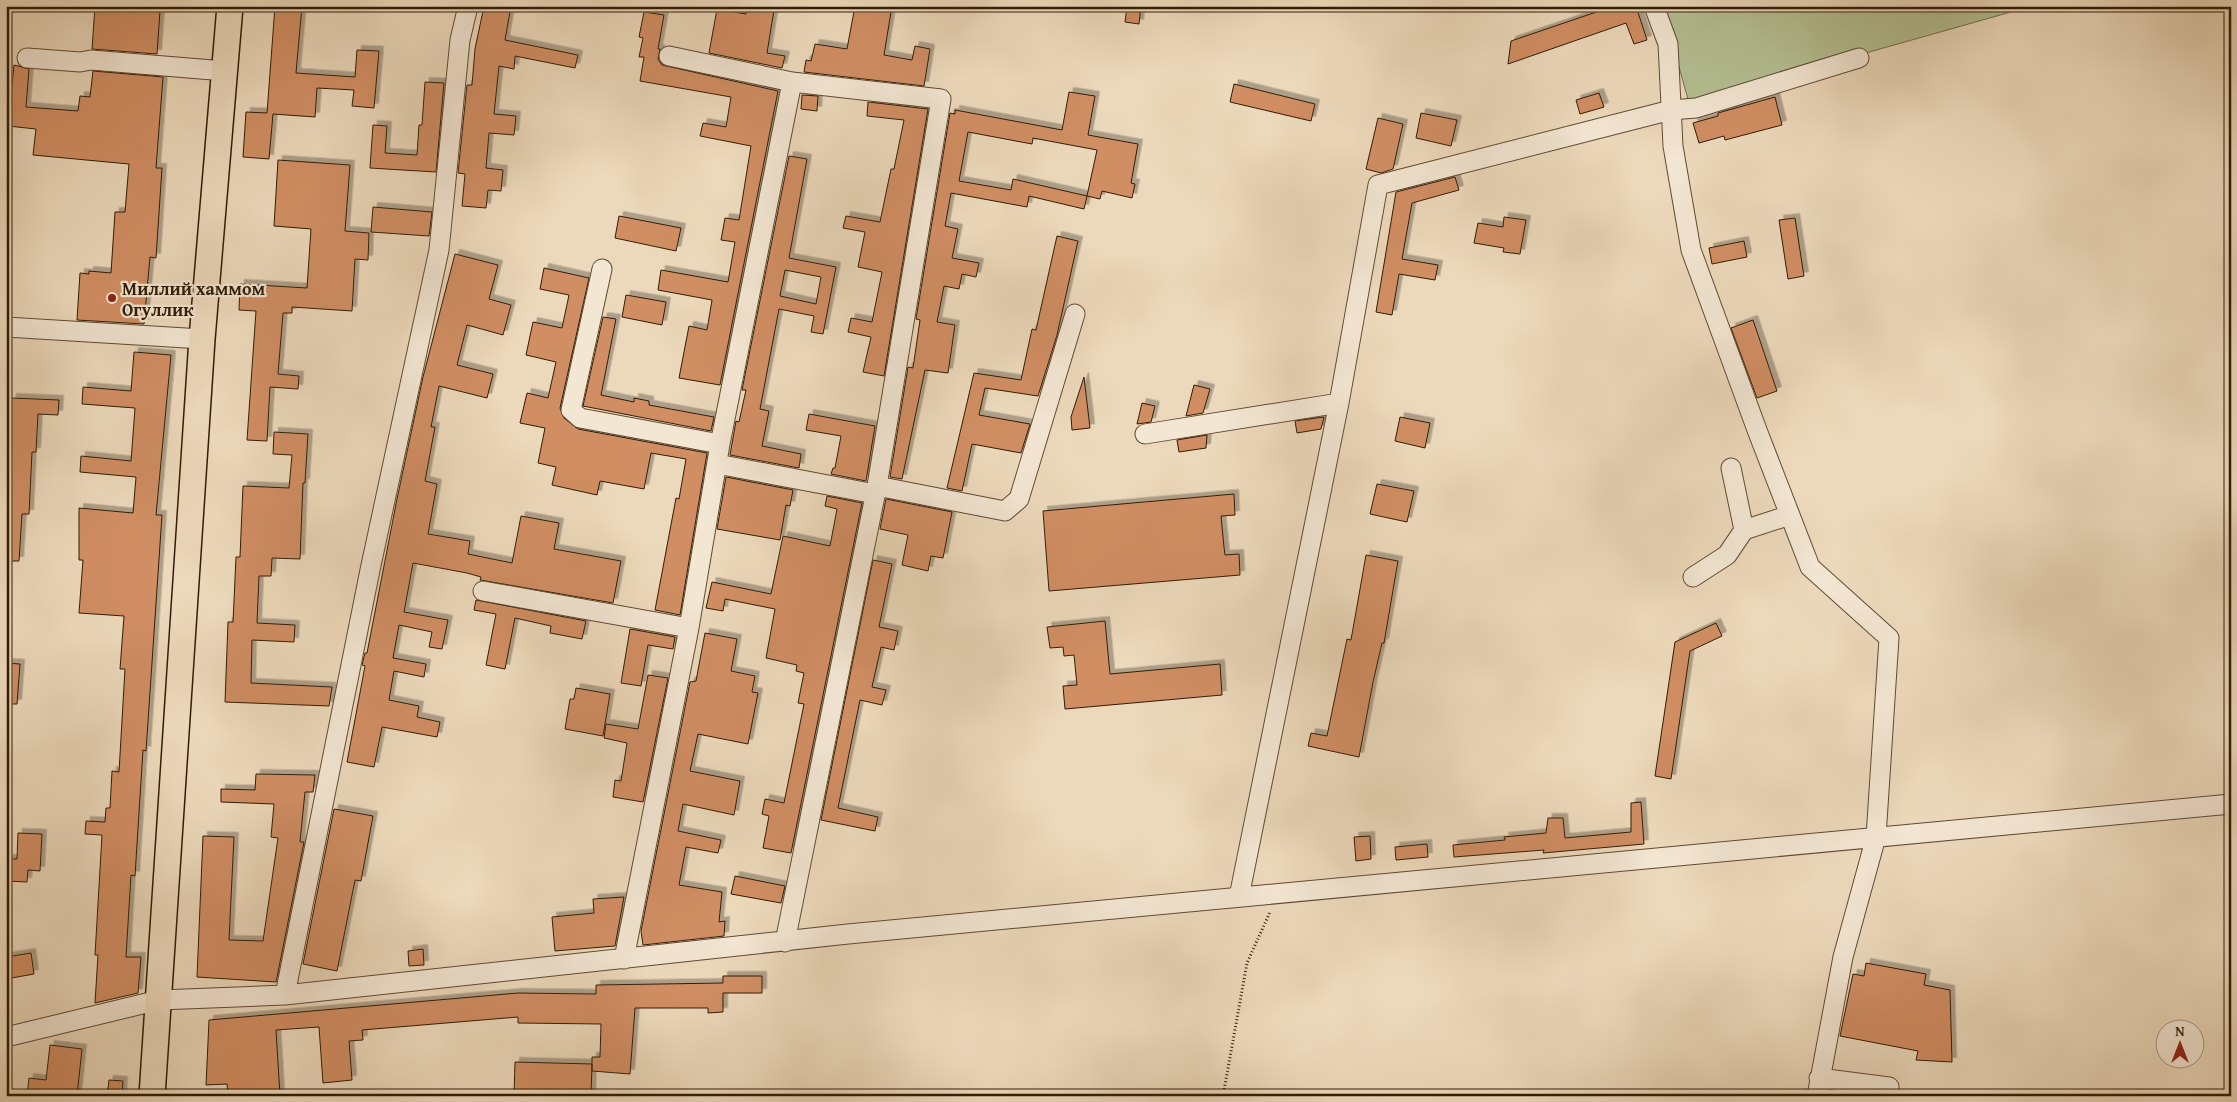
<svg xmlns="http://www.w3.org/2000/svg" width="2237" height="1102" font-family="'Gentium Book Plus',serif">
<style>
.green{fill:#b4c093;stroke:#726e4c}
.building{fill:#d18e63;stroke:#301c06;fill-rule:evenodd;filter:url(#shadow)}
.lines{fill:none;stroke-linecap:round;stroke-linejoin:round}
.minor-casing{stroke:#5f4b33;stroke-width:21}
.major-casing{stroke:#301c06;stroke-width:28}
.path{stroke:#301c06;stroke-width:3;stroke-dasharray:1 2.5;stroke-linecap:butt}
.minor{stroke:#f3e6d3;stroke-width:19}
.major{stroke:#ecd9bb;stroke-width:25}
.poi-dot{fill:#8f2418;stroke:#f3e6d3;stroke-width:2}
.labels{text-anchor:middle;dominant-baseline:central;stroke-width:4.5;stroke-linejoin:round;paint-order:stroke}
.poi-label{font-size:18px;font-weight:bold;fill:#301c06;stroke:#f3e6d3;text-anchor:start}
</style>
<defs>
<filter id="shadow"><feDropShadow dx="4.5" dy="-4.5" stdDeviation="0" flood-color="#0004"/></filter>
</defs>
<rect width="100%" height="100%" fill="#ecd9bb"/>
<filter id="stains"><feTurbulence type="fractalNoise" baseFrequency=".004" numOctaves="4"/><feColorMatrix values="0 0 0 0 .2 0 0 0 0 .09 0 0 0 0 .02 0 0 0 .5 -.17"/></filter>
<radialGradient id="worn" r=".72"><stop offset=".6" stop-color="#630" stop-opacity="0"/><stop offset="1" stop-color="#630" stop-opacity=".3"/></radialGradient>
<path class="green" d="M1662,6h370l-343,97z"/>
<path class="building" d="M95,6l65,5 -3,43 -65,-5z
M275,6h27l-6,67 59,4 2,-27 22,1 -5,57 -22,-2 2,-16 -37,-2 -2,29 -42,-3 -4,45 -26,-2 3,-45 21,1z
M484,6h27l-6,34 73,15 -3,13 -60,-12 -1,13 -15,-3 -5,48 22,2 -2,19 -25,-2 -3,35 17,2 -2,21 -13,-1 -2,18 -24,-2 3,-32 -7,-1 9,-88h5l3,-36z
M747,6l27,4 -7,43 18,3 -3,12 -73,-15 8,-44 29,5z
M855,6h37l-8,49 28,5 3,-14 15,3 -6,37 -120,-14 2,-12 5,1 4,-17 32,5z
M1127,6h14l-2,18 -14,-2z
M1614,6h22l11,34 -13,4 -8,-21 -118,41 3,-23z
M644,12l20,3 -6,34h2l-2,10 4,6 116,26 -58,294 -41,-7 10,-52 18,4 5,-30 -54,-10 3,-20 67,12 7,-40 -14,-2 4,-22 14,2 12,-74 -51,-10 3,-13 23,4 5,-30 -91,-16 4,-24h-5l4,-19 -4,-1z
M14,65l15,4 -3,38 52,4 2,-15 10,1 3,-26 70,6 -7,91h6l-6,90 -6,-1 -6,67 -67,-4 3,-47 9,1v-3l22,2 4,-61h10l4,-48 -96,-9 3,-26 -28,-3z
M425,82l19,1 -8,89 -66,-4 3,-43 14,1 -2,27 32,2 2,-30h3z
M1234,84l81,20 -4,17 -81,-19z
M1069,92l26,4 -7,39 50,9 -7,39 4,1 -3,14 -30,-7 -2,8 -13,-3 -3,13 -55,-13 -2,11 -76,-14 -6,33 13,3 -6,29 27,5 -3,14 -14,-3 -3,15 -15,-3 -7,36 18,3 -7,48 -23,-3 -23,109 -12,-2 18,-110 5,1 7,-48 -4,-1 34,-206 5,1v-4l107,20zM968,132l64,12 1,-6 64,12 -10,46 -74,-17 -2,11 -52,-9z
M1599,93l5,14 -24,7 -4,-14z
M802,95l16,1 -1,15 -16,-2z
M1775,97l7,28 -57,15 -1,-4 -25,7 -6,-20 25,-7v-3z
M868,102l60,7 -44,267 -21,-4 8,-35 -23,-5 3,-14 21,4 10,-50 -24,-5 7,-35 -22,-4 3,-12 34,6 11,-53h3l10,-49 -37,-4z
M1421,113l36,7 -6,26 -35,-8z
M1378,118l25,6 -10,45 -12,4 -15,-4z
M789,156l18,3 -18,99 47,9 -13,67 -12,-2 3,-16 -35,-7 -19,100 9,2 -7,35 39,8 -2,14 -69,-13 6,-34 3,1 7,-32h-4zM785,270l36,7 -5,27 -36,-8z
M278,160l72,5 -5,66 24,2 -1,27 -13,-1 -3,52 -60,-4v6h-9l-5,61 21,2 -1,13 -28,-2 -3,54 -20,-1 9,-129 -17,-1 1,-26 67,4 4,-59 -37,-3z
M1455,177l4,13 -47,13 -10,56 36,6 -3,15 -36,-6 -7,41 -16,-3 20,-120z
M373,207l59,5 -3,24 -58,-4z
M619,216l62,12 -5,23 -61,-13z
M1504,217l22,3 -6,34 -17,-2 1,-4 -30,-5 4,-20 25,4z
M1795,218l9,58 -16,3 -9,-59z
M1057,236l21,5 -21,94 -19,61 -53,-8 -6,27 51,9 -9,29 -49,-9 -10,47 -15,-3 27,-115 47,7 11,-51 4,1z
M1744,241l3,16 -35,7 -3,-16z
M455,254l43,11 -9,34 22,6 -8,30 -36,-10 -10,40 36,9 -6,24 -48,-12 -8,41h4l-10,54 12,3 -9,50 42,7 -2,13 44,9 9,-47 38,7 -5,26 67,12 -8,42 -133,-23 1,-3 -14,-4 -54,-10 -9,49 44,8 -6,29 -13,-2 3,-15 -33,-7 -6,33 33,6 -2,13 -30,-6 -5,29 30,6 -2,11 23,5 -3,15 -55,-10 -8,40 -27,-5 18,-96 -3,-1 3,-12h2l30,-154 26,-122z
M544,268l45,10 -29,130 4,10 14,11 129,24 -27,162 -25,-5 21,-112 3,1 7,-40 -35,-6 -7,36 -44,-8 -3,14 -45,-10 4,-18 -18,-4 7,-35 -25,-5 7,-30 21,5 8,-36 -30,-7 7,-33 29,6 7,-33 -29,-6z
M626,295l40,7 -4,23 -40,-8z
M603,317l13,2 -15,76 33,7v-4l15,3v4l65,12 -3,14 -128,-25z
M1753,320l24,71 -20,7 -26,-70z
M134,352l37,3 -15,160h6l-16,236 -3,-1 -8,126 -4,-1 -5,82h15l-3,36 -43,10 3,-48h-3l7,-120 -17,-1 1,-13 19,1 1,-14h4l2,-37 7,1 6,-103h-5l4,-53 -45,-3 4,-53h-4v-52l54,5 3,-36 -56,-5 1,-16 50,5 4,-53 -53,-4 1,-17 48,4z
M1084,377l6,51 -18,2 -1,-13z
M1194,385l16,4 -7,24 -17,3z
M12,398l47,2 -1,15 -20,-1 -2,38h-4l-3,62h-7l-3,47h-13v-99z
M1142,403l13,3 -4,16 -14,2z
M809,414l66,12 -9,55 -35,-7 2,-6h2l6,-32 -35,-6z
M1324,417l-3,12 -24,4 -2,-12z
M1400,417l30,6 -5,25 -30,-7z
M274,432l34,2 -3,49h-2l-3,76 -28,-1 -1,18h-12l-2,47 38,2 -1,17 -42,-2 -1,43 81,4 -3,19 -104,-4 3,-80h5l3,-65h4l3,-71 46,2 3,-33 -19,-1z
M1207,435l-1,13 -27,4 -2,-12z
M726,477l67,13 -3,16 -4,-1 -6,35 -63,-11z
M1377,484l37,7 -7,31 -37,-8z
M1234,494l1,21 -14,1 3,31 1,8 14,-1 1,21 -191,16 -6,-80z
M827,496l35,7 -71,350 -28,-5 6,-32 -7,-2 3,-15 19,4 20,-99 -6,-1 6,-30 -8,-2 1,-6 -31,-7 9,-49 -50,-10 -2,12 -17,-3 6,-26 59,12 12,-58 47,10 7,-37 -12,-3z
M886,499l66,13 -9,46 -12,-2 -3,15 -26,-6 6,-30 -28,-6z
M1366,555l32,6 -14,82h-2l-9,39 -14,75 -51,-11 3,-13 16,3 20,-97 4,1z
M873,560l19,4 -13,63 19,4 -4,19 -13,-3 -9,40 14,3 -4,15 -22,-5 -22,108 40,9 -3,14 -54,-11z
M476,600l110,21 -4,18 -32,-6 1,-7 -36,-8 -10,51 -19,-4 10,-51 -22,-4z
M1105,621l5,53 110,-10 2,31 -157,14 -2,-23 14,-1 -3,-30 -10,1 -1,-9 -13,1 -3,-21z
M1716,623l6,13 -32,15 -19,128 -16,-3 20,-134z
M630,629l45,8 -2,12 -25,-4 -7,41 -20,-3z
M705,633l32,6 -6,32 24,5 -3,16 6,1 -10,51 -50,-10 -8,37 50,10 -6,34 -51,-11 -5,27 43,9 -3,13 -32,-6 -7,38 43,7 -3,30 6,-1 -1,15 -81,9 -2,-14 49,-249 6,-1z
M6,663l14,1 -3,40h-11z
M648,675l20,3 -25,124 -30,-5 2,-17 6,1 6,-38 -23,-5 2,-14 32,5z
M576,688l34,6 -7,42 -38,-7 5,-30h4z
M256,774l59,1 -2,17h-8l-5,50h4l-28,140 -79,-5 6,-141 31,1 -5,103 34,1 15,-103 -7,-1 3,-33 -53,-2v-13l34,1z
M1641,802l3,42 -101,9 1,-3 -90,7 -1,-12 52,-5 -1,-3 42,-4 2,-15h15l2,20 66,-6v-29z
M334,809l39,7 -12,65 -6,-1 -18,91 -34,-7z
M18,833l24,1 -2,37 -12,-1 -1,12 -21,-1v-22h11z
M1370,836l1,23 -15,2 -2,-24z
M1427,844l1,13 -32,3 -1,-13z
M735,876l50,10 -4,17 -50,-9z
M624,897l-9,49 -60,5 -3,-34 42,-4 -1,-14z
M423,949l1,16 -15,1 -1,-15z
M31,953l3,21 -28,5v-22z
M1866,963l60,11 -2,11 26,5 2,72 -36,-2 2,-9 -78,-15 13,-62 11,2z
M723,976h39v17h-39v19l-15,1v-5h-73l-5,66 -38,-3v-14h8l1,-33 -83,-1v-6l-156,13 1,10 -14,1 3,39 -29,3 -4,-56 -43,3 4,66h-52l-1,-12 -21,1 3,-65 309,-27 78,1v-9l127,-2z
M50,1045l32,4 -5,47h-50l2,-18 17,2z
M515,1062l77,2 -1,32h-77z
M109,1080l14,1 -1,15h-15z"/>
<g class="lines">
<g class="minor-casing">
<path id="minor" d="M1654,6l14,38 5,102 18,104 66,180 53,137 79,71 -13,199 -33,120 -26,139
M669,56l123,26
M27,58l53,4 11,-2 134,11
M602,269l-31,141 9,8 140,26
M6,327l196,12
M1145,434l194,-31
M717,464l158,30
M1731,468l13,62 46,-15
M877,486l128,25 14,-12 56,-185
M1693,577l34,-22 17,-25
M483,591l206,37
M1239,897l100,-494 39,-218 293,-75 25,-2 163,-50
M624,959l65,-331 31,-184 72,-362 149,17 -64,387 -92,456
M285,995l85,-425 69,-320 21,-210 8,-34
M6,1037l153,-37 126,-5 563,-61 1383,-130
M1819,1078l70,9 1,9"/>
</g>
<g class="major-casing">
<path id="major" d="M152,1096l50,-757 28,-333"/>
</g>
<path class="path" d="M1223,1096l24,-133 23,-51"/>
<use href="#minor" class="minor"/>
<use href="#major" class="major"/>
</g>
<circle class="poi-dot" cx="112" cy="298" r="5"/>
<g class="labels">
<g class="poi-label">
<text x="122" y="288">Миллий хаммом<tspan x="122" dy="21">Огуллик</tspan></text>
</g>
</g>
<rect width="2237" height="1102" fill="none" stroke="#ecd9bb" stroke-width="25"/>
<rect x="8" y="8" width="2222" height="1087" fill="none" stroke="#301c06" stroke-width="2.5"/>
<rect x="12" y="12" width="2212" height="1077" fill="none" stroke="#301c06"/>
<g transform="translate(2180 1044)"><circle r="24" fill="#f3e6d3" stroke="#a59581"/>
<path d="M0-4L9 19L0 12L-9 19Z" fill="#8f2418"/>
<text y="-8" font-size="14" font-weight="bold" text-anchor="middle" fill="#301c06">N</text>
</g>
<rect width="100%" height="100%" filter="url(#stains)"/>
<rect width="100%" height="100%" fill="url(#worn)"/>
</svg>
